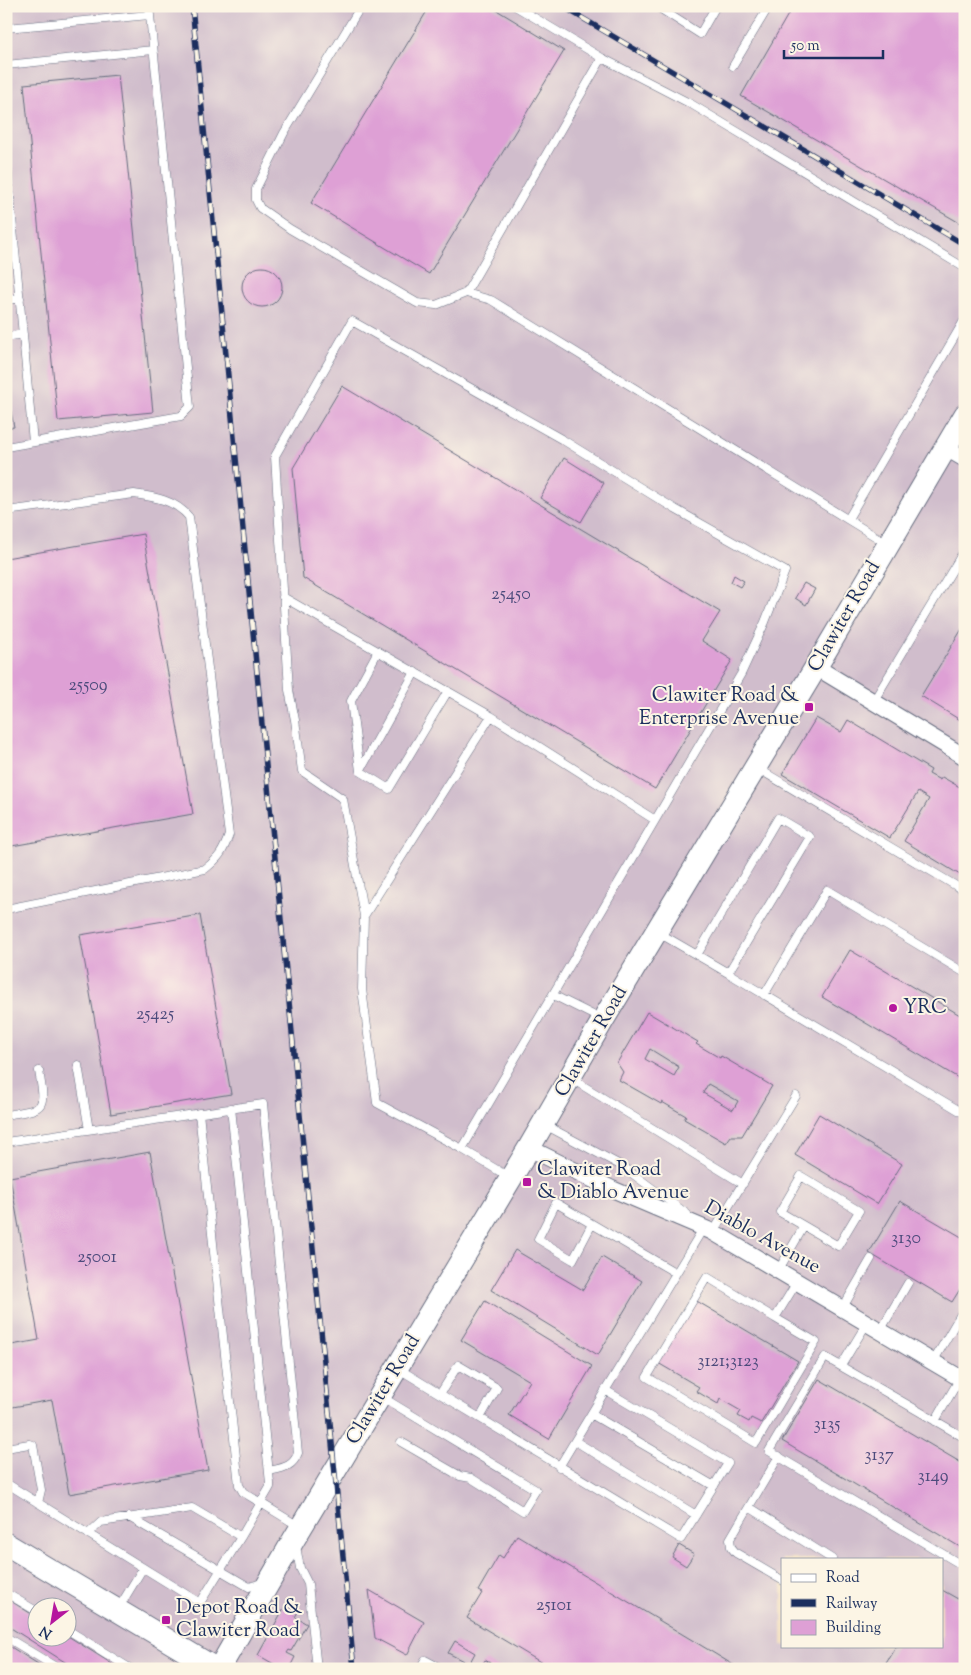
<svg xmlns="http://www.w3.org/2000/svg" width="971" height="1675" font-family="'Sorts Mill Goudy',serif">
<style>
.industrial{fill:#d0bdcc;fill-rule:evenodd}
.building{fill:#dea0d5;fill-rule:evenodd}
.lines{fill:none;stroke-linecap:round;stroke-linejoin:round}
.lane-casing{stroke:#666c7f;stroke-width:9}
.street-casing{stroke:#666c7f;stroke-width:18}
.secondary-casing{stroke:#666c7f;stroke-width:24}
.lane{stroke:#fff;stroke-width:8}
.street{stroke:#fff;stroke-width:16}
.secondary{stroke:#fff;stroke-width:22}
.rail-casing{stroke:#1b2f5e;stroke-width:5.5}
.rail{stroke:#fcf5e5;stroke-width:4;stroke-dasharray:11;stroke-linecap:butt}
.poi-dot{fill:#b5179e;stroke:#fcf5e5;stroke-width:2}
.labels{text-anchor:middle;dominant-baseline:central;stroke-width:4;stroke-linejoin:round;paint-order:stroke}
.number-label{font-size:18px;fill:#4c4b7c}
.street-label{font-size:20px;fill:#1b2f5e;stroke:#fcf5e5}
.poi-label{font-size:20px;fill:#1b2f5e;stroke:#fcf5e5;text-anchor:start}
</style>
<rect width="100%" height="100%" fill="#fcf5e5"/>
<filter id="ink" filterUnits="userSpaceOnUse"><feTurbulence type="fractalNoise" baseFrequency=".02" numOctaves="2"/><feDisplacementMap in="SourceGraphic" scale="10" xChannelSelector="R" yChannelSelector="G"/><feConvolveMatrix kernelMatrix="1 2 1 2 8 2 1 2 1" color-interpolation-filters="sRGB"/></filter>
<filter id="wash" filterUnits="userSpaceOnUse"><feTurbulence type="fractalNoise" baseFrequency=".0096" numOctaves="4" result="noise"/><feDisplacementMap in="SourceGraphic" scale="20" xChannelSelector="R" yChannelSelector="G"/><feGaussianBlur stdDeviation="1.12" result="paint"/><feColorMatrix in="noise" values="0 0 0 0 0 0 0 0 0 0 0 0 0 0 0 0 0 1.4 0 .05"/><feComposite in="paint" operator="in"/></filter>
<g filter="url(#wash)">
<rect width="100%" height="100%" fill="#f1dcbb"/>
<path class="industrial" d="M6,6h959v1663h-959zM782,1559h160v87h-160zM38,1608h30v30h-30z"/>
<g id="blocks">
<path class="building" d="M430,6h60l74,45 -135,223 -118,-71z
M793,6h172v220l-224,-130z
M118,75l35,337 -95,9 -34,-337z
M242 287a20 20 0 1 1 40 0a20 20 0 1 1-40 0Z
M342,386l378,226 -18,29 30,19 -77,129 -352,-211 -10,-110z
M7,391l7,36 -8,1v-36z
M564,458l40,25 -23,39 -41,-24z
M143,534l50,280 -187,33v-289z
M734,575l10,6 -4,6 -9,-5z
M804,583l11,6 -9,16 -11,-7z
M965,624v99l-44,-27z
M816,718l25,14 7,-12 83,50 -2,4 11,6 2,-3 23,13v88l-61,-37 25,-42 -11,-7 -28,46 -108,-64z
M200,915l31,179 -120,20 -31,-179z
M850,950l115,68v64l-143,-85z
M647,1012l51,30 -2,2 24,14 1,-2 51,30 -30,50h-11l-5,7 -42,-24 2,-3 -24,-14 -1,2 -42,-24 4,-8 -6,-9zM650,1049l29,18 -5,9 -29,-17zM708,1084l30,17 -5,9 -30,-17z
M819,1114l83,50 -25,40 -82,-49z
M150,1152l58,318 -139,24 -17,-94 -45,8 4,16 -5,1v-79l33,-6 -29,-163z
M900,1201l65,38v42l-13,21 -83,-49z
M515,1250l68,40 19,-33 40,24 -44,74 -107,-65z
M695,1300l103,61 -37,62 -10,-5 -2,4 -11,-6 3,-5 -21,-12 -2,5 -22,-13 3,-4 -41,-24z
M485,1301l107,65 -43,73 -40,-24 21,-34 -69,-41z
M819,1379l146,86v85l-183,-109z
M517,1535l195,117 28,17h-188l-85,-51 15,-25 -4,-2 21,-36 4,3z
M679,1545l15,9 -8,12 -14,-9z
M369,1590l55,32 -17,33 -32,-17z
M942,1590l23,13v66h-83l14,-23h46z
M6,1598l32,20v20h30v-2l52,33h-44l-70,-44z
M285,1606l13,6 -3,5 12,7 -16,27 -2,-1 -2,3 8,4 -6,12 -10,-2 -21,-12z
M455,1641l20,12 -6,11 -21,-11z
M6,1644l40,25h-40z
M485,1660l15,9h-20z"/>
</g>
</g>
<g filter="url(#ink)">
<use href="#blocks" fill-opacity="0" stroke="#666c7f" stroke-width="1"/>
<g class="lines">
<g class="lane-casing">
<path id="lane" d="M361,6l-77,127 -28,56v11l4,8 30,21 127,74 19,2 30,-12 25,7 395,243
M515,6l87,52 89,46 274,164
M656,6l44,28 16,-28
M6,28l144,-13
M6,65l147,-15
M733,66l36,-60
M6,154l27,288
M466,293l136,-235
M6,300l14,-2
M6,337l17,-3
M6,447l175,-31 9,-9 -41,-401
M6,511l128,-17c21,3 41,6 55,23l40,318c-6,17 -10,23 -24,34l-199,40
M848,519l117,-200
M283,597l208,119 164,104
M378,651l-27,50 9,70 29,18 59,-98
M873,702l92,-153
M757,768l206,122
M360,771l55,-99
M364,916l127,-200
M659,933l69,40 82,-136 -32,-19 -81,137
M728,973l237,141
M553,995l48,24
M764,995l63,-105 138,83
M78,1065l11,65
M572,1079l171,105
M199,1113l40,372 4,7 57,35
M6,1115c39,-7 40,-4 33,-44
M545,1125l77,41 65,48
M6,1142l257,-38 35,349c-5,14 -15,15 -29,18
M462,1149l279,-475 24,-52 20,-51 -110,-62 -112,-69 -211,-119 -77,135 14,234 6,30 7,51 41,28 21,117 -2,73 15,114 85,46 47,28
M592,1224l-19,36 -35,-21 18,-36 120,70
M713,1232l83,-136
M778,1271l26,-45 -24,-14 21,-36 58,35 -21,35 -34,-20
M842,1309l29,-50
M775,1318l41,24 -60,101 -109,-66 60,-100 68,41 22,-36
M880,1331l28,-48
M933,1362l32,-55
M841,1366l26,-43
M399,1369l41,25
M382,1397l154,93 -13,21 -52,-33 -11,-2 -59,-34
M591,1414l123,72
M480,1418l17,-30 -39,-23 -18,29 241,145 47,-76 -123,-73
M935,1421l25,-43
M965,1438l-140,-81 -56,94 196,116
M575,1441l121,74
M6,1448l23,-4 4,1 8,45 -3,13
M779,1456l-49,83 1,8 5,6 46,27
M559,1467l145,-240
M6,1483l194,120 41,-66 29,-50v-4l-39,-375
M749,1507l83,52
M129,1517l120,70 13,-4
M88,1534l13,-12 91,-14 49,29
M296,1546l4,22 8,16 9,85
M6,1593l32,19
M118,1609l25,-41
M68,1630l63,39
M6,1637l53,32
M420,1669l5,-9 17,9"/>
</g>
<g class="street-casing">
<path id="street" d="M946,448l19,11
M816,667l149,90
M529,1148l83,41 101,43 252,149"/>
</g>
<g class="secondary-casing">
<path id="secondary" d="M6,1544l210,125
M219,1669l75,-130 235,-391 74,-128 213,-353 149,-252"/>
</g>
<use href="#lane" class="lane"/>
<use href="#street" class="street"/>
<use href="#secondary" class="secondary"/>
<g class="rail-casing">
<path id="rail" d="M192,6l162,1663
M562,6l403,239"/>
</g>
<use href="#rail" class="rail"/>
</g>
</g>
<g class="poi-dot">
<rect x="804" y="702" width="10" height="10" rx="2.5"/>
<circle cx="893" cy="1008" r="5"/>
<rect x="522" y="1177" width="10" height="10" rx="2.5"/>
<rect x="161" y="1615" width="10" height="10" rx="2.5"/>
</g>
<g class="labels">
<g class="number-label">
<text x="511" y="595">25450</text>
<text x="88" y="686">25509</text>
<text x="155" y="1015">25425</text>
<text x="906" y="1239">3130</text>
<text x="97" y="1258">25001</text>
<text x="728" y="1362">3121;3123</text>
<text x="827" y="1425">3135</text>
<text x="879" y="1456">3137</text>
<text x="933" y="1477">3149</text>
<text x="554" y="1606">25101</text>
</g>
<g class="street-label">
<text transform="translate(845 617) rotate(-60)">Clawiter Road</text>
<text transform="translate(592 1042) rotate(-60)">Clawiter Road</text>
<text transform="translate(762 1238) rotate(29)">Diablo Avenue</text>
<text transform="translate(384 1390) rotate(-59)">Clawiter Road</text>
</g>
<g class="poi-label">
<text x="799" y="696" text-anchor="end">Clawiter Road &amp;<tspan x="799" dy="23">Enterprise Avenue</tspan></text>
<text x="903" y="1008">YRC</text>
<text x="537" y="1170">Clawiter Road<tspan x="537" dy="23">&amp; Diablo Avenue</tspan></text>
<text x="176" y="1608">Depot Road &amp;<tspan x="176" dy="23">Clawiter Road</tspan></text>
</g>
</g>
<rect width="971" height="1675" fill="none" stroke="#fcf5e5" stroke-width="25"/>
<rect x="781" y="1558" width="162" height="90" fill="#fcf5e5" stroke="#a2a6af"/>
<rect x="791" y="1574" width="25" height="8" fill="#ffffff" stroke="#a2a6af"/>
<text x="826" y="1582" font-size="15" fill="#1b2f5e">Road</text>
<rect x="791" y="1599" width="25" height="8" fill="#1b2f5e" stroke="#a2a6af"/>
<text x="826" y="1608" font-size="15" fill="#1b2f5e">Railway</text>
<rect x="791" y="1620" width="25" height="15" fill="#dea0d5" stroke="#a2a6af"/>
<text x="826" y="1632" font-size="15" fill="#1b2f5e">Building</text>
<g transform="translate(52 1622) rotate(211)"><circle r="24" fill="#fcf5e5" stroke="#a2a6af"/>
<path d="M0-4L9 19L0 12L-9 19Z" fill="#b5179e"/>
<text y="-8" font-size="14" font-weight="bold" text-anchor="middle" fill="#1b2f5e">N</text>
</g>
<path d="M784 50v8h99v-8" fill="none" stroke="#1b2f5e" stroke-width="2.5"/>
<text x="791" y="50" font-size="15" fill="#1b2f5e" stroke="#fcf5e5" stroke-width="4" paint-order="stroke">50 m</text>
</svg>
